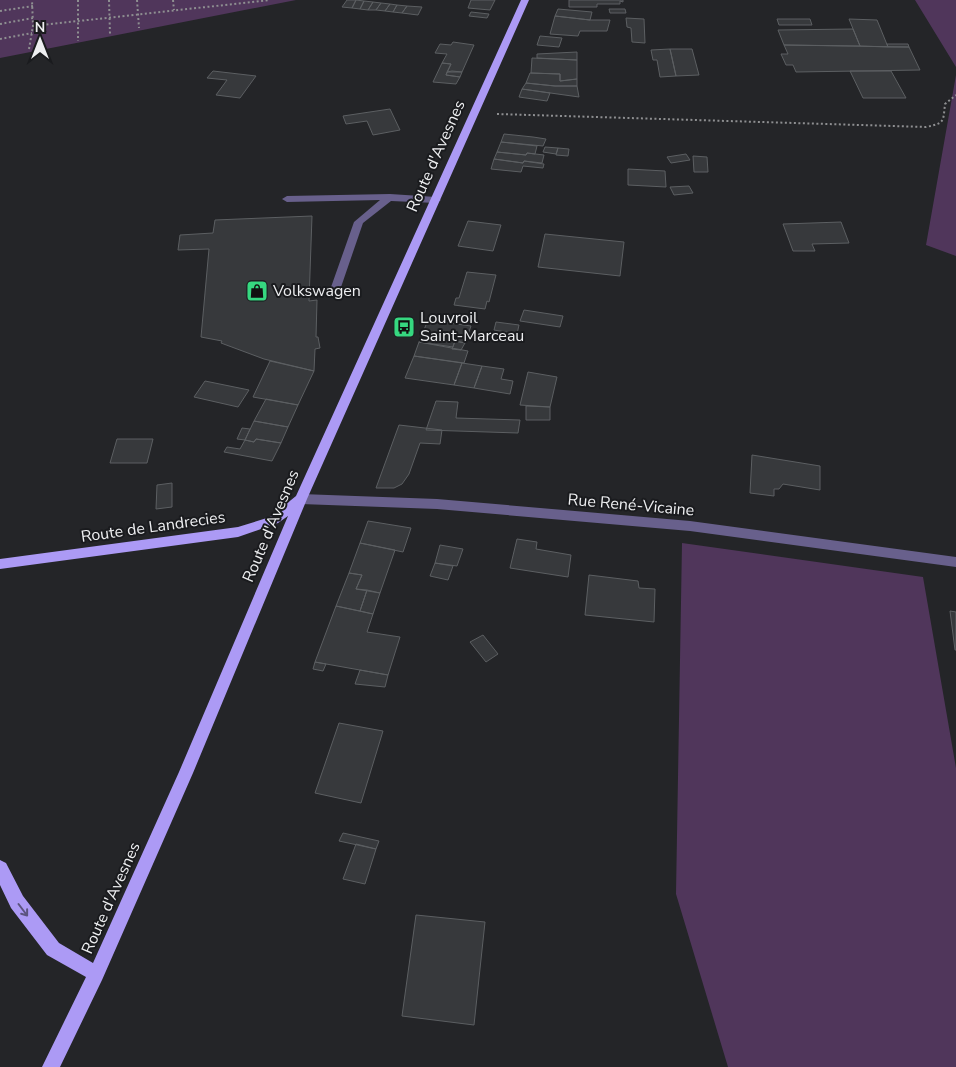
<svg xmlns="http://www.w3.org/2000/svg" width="956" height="1067" font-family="'Nunito Sans',sans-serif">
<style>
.green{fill:#50365b}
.building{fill:#37393c;stroke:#5c5f62}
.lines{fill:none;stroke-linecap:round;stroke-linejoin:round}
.path{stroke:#8e8f91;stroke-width:2;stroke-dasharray:2 2.5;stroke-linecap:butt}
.minor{fill:#68608c;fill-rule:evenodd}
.major{fill:#ac9af5;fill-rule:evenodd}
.oneway{stroke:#5c547f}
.labels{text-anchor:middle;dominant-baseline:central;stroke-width:4;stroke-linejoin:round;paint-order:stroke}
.street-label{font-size:16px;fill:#edeef0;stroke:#1a1b1e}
.poi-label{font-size:16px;fill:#edeef0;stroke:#1a1b1e;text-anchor:start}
</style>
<rect width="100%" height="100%" fill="#242528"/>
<path class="green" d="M0,0h296l-296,58z
M915,0h41v67z
M956,75v181l-30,-11z
M682,543l241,34 33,191v299h-228l-52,-173z"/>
<path class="building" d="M347,0h9l-4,8 -10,-1z
M356,0l8,1 -4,8 -8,-1z
M471,0h24l-5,10 -22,-2z
M569,0h54v2l-3,-1v3h-23v3h-28z
M364,1l9,1 -5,8 -8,-1z
M373,2l8,1 -5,7h-8z
M381,3l9,1 -5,7 -9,-1z
M390,4l7,1 -4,7 -8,-1z
M397,5l10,1 -5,7 -9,-1z
M407,6l15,1 -4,8 -16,-2z
M558,9l34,3 -2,8 -35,-4z
M609,9h16l1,4h-16z
M471,12l18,2 -2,4 -18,-2z
M555,16l35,4h20l-3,11h-27l-2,5 -28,-2z
M626,18l18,1 1,24 -13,-1 -1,-14 -4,-1z
M777,19h33l2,6h-33z
M849,19l28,1 11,27 -28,-1z
M853,29l7,17 -76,-1 -6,-15z
M540,36l22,2 -3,9 -22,-2z
M453,42l21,3 -12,27h-15l4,-8 -9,-1 5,-9 -12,-1 5,-9 11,1z
M887,44h21l1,3h-21z
M784,45l125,2 11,23 -124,2 -3,-7h-7l-5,-11h7z
M670,49h22l7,26 -23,1z
M670,49l6,27 -16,1 -3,-17h-4l-2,-10z
M577,52v8l-40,-2v-4z
M532,58l45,2v19l-17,2v-7l-29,-1z
M442,63l9,1 -5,11 14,2 -4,7 -23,-2z
M213,71l43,5 -16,22 -24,-3 11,-15 -20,-2z
M452,71l10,1 -2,5 -14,-2 1,-3z
M850,71h41l15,27h-43z
M530,73l30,1v7l17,-2v7h-22l-29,-3z
M526,83l29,3h22l2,11 -57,-8z
M522,89l28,4 -3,8 -28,-4z
M390,109l10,21 -27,5 -6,-14 -21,3 -3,-8z
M504,134l29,3 13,2 -3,7 -42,-4z
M501,142l36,4 -2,8 -8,-1 -1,2 -29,-3z
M545,147l13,1 -2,6 -13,-2z
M558,148l11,1 -1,7 -12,-1z
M497,152l29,3 1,-2 17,2 -2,8 -18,-2 -1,2 -29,-4z
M686,154l4,6 -19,3 -4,-6z
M693,156l14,1 1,15h-14z
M494,159l29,4 1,-2 20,3 -1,4 -20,-2 -2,6 -30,-3z
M628,169l37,2 1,16 -38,-2z
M689,186l4,7 -19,2 -4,-8z
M312,216l-3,85 8,-1 -1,37h2l2,11 -5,1 -1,22 -50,-12 -43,-16 1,-2 -21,-4 8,-88 -31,1 2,-15 33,-2 2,-13z
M468,221l33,4 -8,26 -35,-5z
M841,222l8,21 -37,1 3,7h-22l-10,-27z
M545,234l79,8 -4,34 -82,-9z
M467,272l29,3 -7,27 -2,-1 -2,8 -31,-4 2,-7h3z
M524,310l39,6 -3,11 -40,-6z
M428,320l43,6 -6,17 -10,-2 -2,6 -34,-5z
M496,322l23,3 -2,9 -23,-4z
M455,341l10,2 -4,7 -9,-1z
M419,342l49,9 -4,12 -50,-7z
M414,356l48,7 -8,22 -49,-7z
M270,361l44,10 -16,34 -45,-8z
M462,363l20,3 -8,22 -20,-3z
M482,366l22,3 -3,10 12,2 -3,13 -36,-6z
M528,372l29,5 -7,30 -30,-2z
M205,381l44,9 -11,17 -44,-10z
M266,399l32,6 -10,22 -34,-6z
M436,401l22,1 -2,16 64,2 -2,13 -92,-3z
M526,406l24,1v13h-24z
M254,421l34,6 -7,16 -25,-4 -2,3 -9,-2z
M399,425l43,5 -2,14 -20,-1 -11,31 -7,10 -8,4h-18z
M242,428l8,1 -5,11 -8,-1z
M117,439h36l-6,24h-37z
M256,439l25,4 -9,18 -48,-9 3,-5 13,2 5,-9 9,2z
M752,455l68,11v24l-37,-6 -4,5h-5v7l-24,-3z
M172,483v24l-16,2 1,-24z
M368,521l43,7 -8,24 -43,-9z
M517,539l20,3 -1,7 35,6 -3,22 -58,-9z
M360,543l35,7 -15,43 -24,-4 6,-14 -13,-2z
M440,545l23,4 -6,17 -22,-3z
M435,563l18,3 -5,14 -18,-4z
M349,573l13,2 -6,14 11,1 -7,21 -24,-5z
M589,575l49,6 1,7 16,1 -1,33 -69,-7z
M367,590l13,3 -7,21 -13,-3z
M336,606l37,8 -6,18 33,5 -12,38 -73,-13z
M950,611l6,1v38h-1z
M483,635l15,19 -12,8 -16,-20z
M315,662l11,2 -3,7 -10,-2z
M360,670l28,5 -3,12 -30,-3z
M339,723l44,8 -22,72 -46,-10z
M343,833l36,8 -3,8 -37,-8z
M356,844l20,5 -11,35 -22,-5z
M416,915l69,7 -11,103 -72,-9z"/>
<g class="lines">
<path class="path" d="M78,0v41
M109,0l1,34
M137,0l2,28
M173,0l1,10
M0,11l33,-5
M0,24l33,-6
M33,26l237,-26
M0,39l32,-6
M29,49l4,-23 -1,-26
M497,114l429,13c19,-4 17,-5 19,-23l11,-9"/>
<path class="minor" d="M390,194l46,3 5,3 -5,3 -45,-2 -28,22 -23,67 -5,3 -4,-1 -1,-2 24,-68 26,-22 -93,2 -5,-3 5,-3z
M301,494l136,5 253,22 266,36v10l-266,-36 -253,-22 -136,-5 -4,-2 -2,-3 2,-3z"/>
<path class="major" d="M521,0h8l-222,499 -114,274 -91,207 -42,87h-18l44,-90 -39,-22 -36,-47 -11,-23v-25l6,3 17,33 36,47 34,20 86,-191 109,-256 -10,7 -40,14 -238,32v-10l238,-32 32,-10 26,-21z"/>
</g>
<defs><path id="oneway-shaft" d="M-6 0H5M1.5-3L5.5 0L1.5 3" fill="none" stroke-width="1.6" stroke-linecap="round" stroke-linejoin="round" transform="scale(1.25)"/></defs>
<use class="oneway" href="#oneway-shaft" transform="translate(23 910) rotate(53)"/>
<defs>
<g id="shop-square" transform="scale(1.125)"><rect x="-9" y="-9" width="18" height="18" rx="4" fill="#36d880" stroke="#1a1b1e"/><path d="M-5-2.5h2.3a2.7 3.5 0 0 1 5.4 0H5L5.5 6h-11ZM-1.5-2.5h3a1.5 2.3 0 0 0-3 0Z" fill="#111"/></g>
<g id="bus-square" transform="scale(1.125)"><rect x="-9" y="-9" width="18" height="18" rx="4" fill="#36d880" stroke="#1a1b1e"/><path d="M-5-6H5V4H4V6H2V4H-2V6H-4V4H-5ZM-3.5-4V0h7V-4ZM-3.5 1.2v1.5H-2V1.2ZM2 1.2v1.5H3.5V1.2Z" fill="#111"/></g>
</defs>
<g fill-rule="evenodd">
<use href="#shop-square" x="257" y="291"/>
<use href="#bus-square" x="404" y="327"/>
</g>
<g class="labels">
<g class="street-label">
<text transform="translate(436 156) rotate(-66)">Route d'Avesnes</text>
<text transform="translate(631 505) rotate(5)">Rue René-Vicaine</text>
<text transform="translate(271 526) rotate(-67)">Route d'Avesnes</text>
<text transform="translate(153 527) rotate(-8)">Route de Landrecies</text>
<text transform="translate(111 898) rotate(-66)">Route d'Avesnes</text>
</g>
<g class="poi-label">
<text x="273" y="291">Volkswagen</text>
<text x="420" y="318">Louvroil<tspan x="420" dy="18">Saint-Marceau</tspan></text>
</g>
</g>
<g transform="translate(40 40)" stroke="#1a1b1e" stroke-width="4" paint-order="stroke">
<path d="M0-4L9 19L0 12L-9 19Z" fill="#edeef0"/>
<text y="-8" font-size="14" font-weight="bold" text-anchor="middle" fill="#edeef0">N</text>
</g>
</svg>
